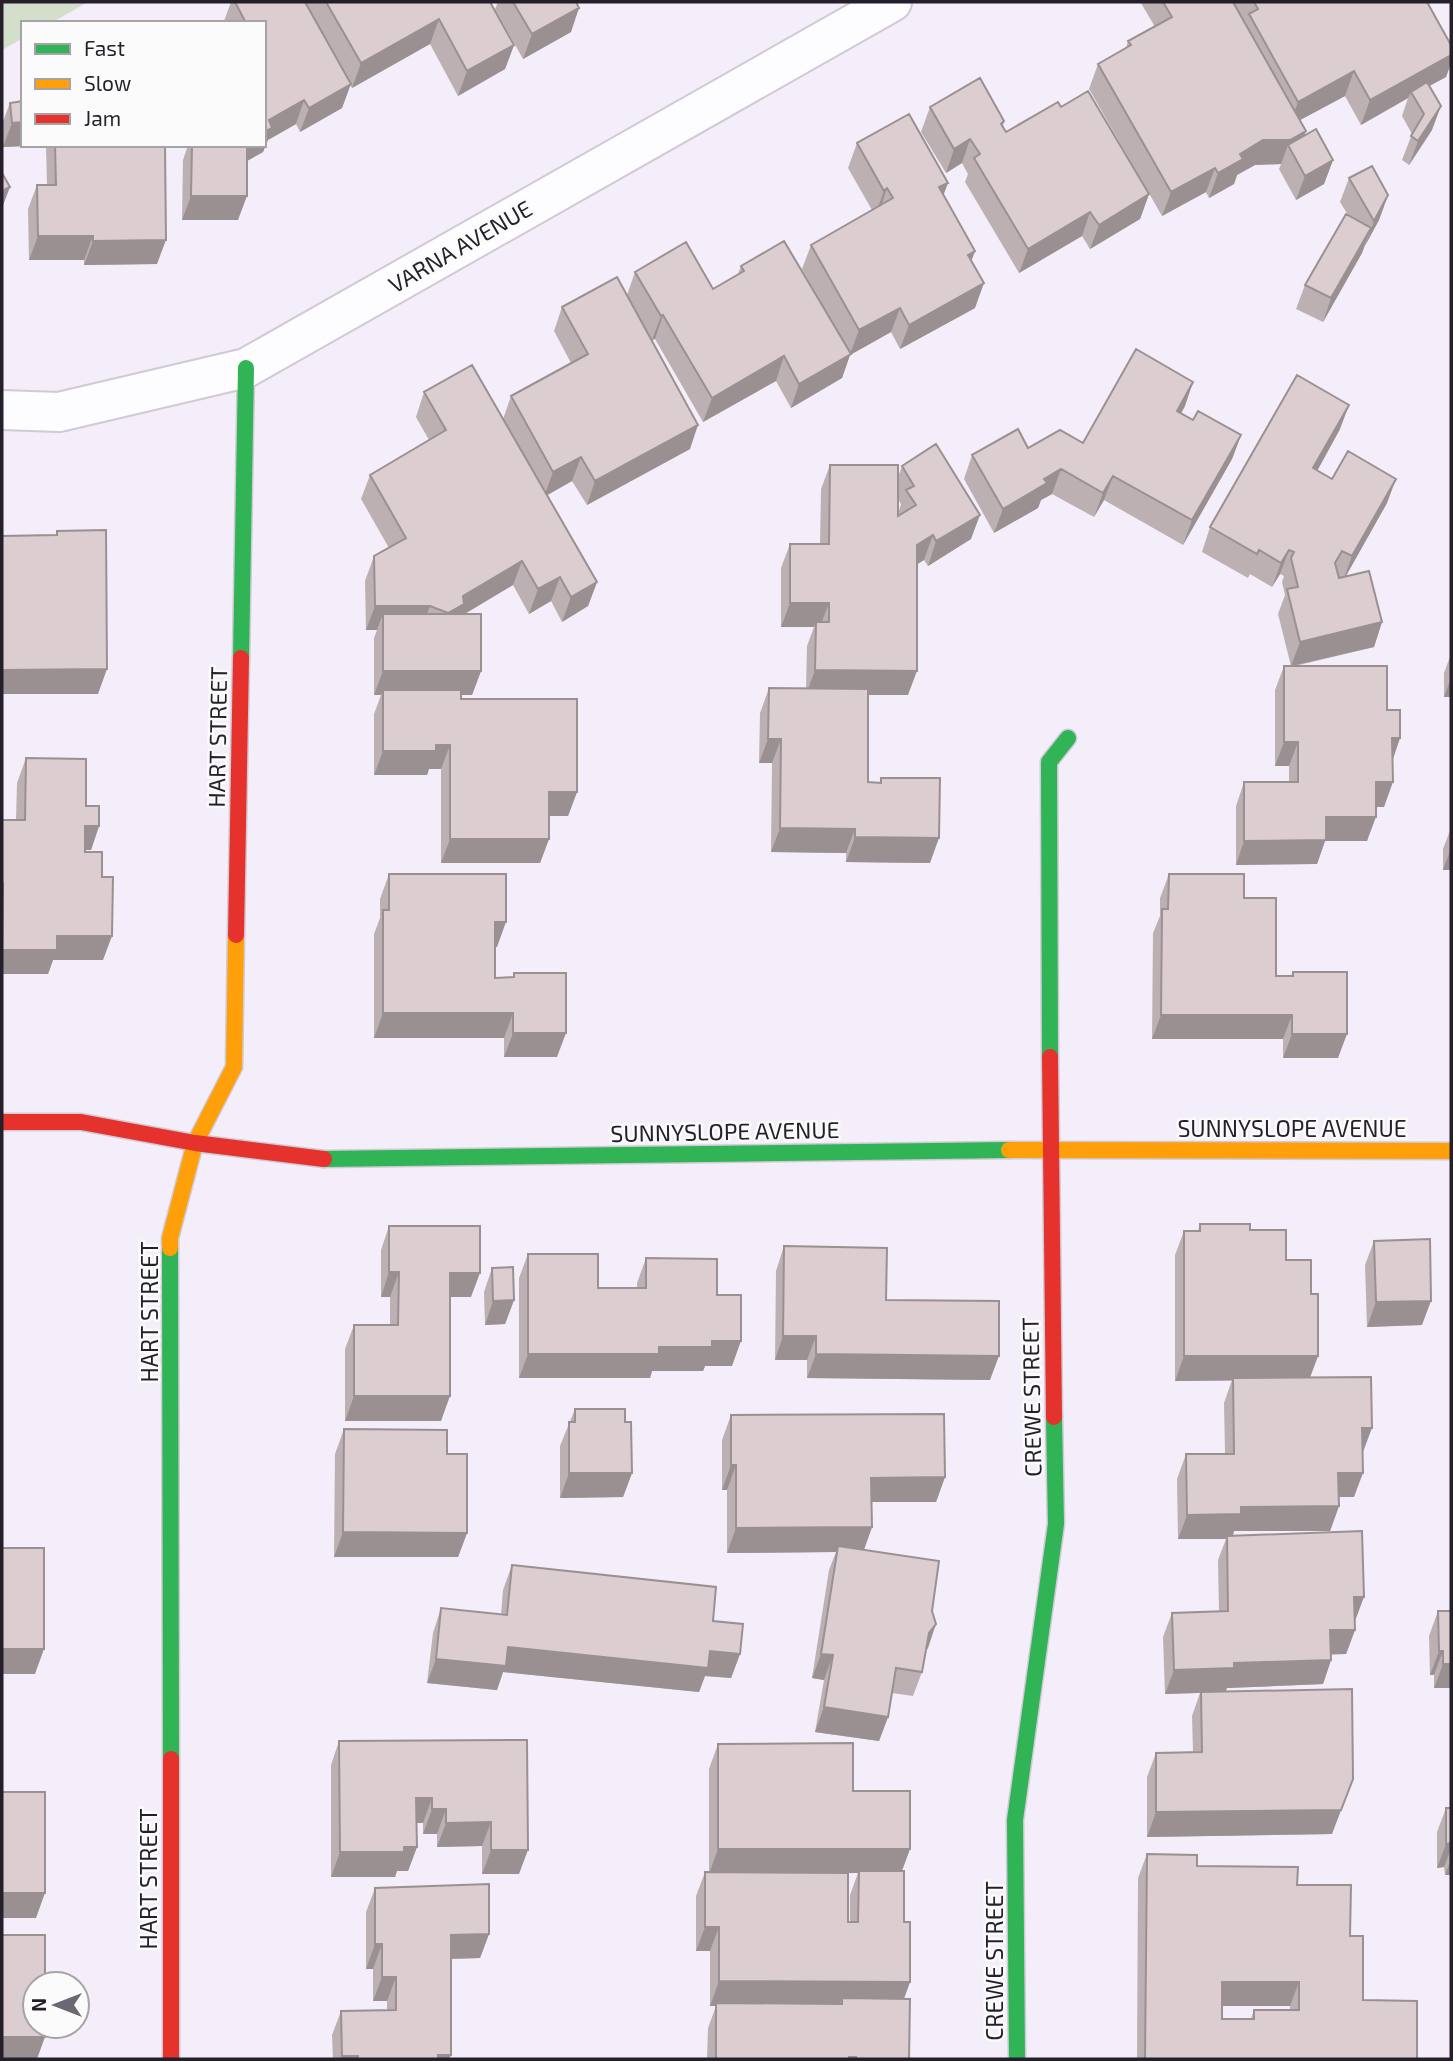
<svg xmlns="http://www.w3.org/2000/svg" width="1453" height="2061" font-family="'Exo 2',sans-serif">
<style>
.green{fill:#d3decb}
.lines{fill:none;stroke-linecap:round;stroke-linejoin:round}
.street-casing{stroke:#d0cad6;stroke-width:42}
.fast-casing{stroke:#d0cad6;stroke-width:19}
.slow-casing{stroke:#d0cad6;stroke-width:19}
.jam-casing{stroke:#d0cad6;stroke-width:19}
.street{stroke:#fdfcfe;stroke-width:38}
.fast{stroke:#30b455;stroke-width:16}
.slow{stroke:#ff9f0a;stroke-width:16}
.jam{stroke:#e5322d;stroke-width:16}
.wall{fill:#bdb0b3;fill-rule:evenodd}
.shaded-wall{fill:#9a9092}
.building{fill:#dccdd0;stroke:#9a9092;stroke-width:2;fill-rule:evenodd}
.labels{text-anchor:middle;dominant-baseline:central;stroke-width:5;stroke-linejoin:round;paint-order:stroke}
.street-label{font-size:23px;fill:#241f2a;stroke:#fbfbfb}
</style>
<rect width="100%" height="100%" fill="#f3eef9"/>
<path class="green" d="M2,2h86l-37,21h-28v15l-21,12z"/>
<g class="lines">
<g class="street-casing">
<path id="street" d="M2,410l57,2 187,-44 646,-366"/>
</g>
<g class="fast-casing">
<path id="fast" d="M241,658l5,-290
M1050,1057l-1,-295 19,-24
M324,1159l685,-9
M170,1248l1,511
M1017,2059l-2,-239 41,-296 -2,-107"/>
</g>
<g class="slow-casing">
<path id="slow" d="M1009,1150l442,1
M170,1248v-10l25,-95 39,-76 2,-132"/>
</g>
<g class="jam-casing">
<path id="jam" d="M236,935l5,-277
M1050,1057l4,360
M2,1122h79l114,21 129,16
M171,1759v300"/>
</g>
<use href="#street" class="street"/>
<use href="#fast" class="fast"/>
<use href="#slow" class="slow"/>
<use href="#jam" class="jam"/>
</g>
<path class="wall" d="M231,2h74l1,3 1,-3h183l24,43 -9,24 -47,27 -28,-52 -78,44 -2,-3 -8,23 -42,24 -4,-8 -28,16 -5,12 -16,9 -9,59h-56l1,-60 5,-15h76v-122h-39l-1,-2z
M498,2h78l-5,30 -48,27 -28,-50z
M1142,2h285l24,43v18l-5,14 -17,9 3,44 -23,35 -7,-5 10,-26 -10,-18 6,-18 -47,27 -16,-29 -45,24 4,16 29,24 -9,24 -28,16 -17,-31 2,-5 -26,1 -18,10 -3,9 -25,14 -3,-6 -44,24 -73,-127 9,-25 28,-16 2,-7 27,-14 -14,-24z
M10,103l17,43 -24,1 -1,-23z
M930,107l74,14 -1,6 3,5 55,-25 88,87 -9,25 -50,30 -8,-13 -63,37 -54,-91 3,-8 -6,-11 -16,10 -25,-41z
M857,143l86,52 32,56 -4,11 4,46 -75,41 -9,-17 -41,23 -8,23 -51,30 -15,-27 -73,41 -48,-83 -3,1 38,109 -103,56 -15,-24 -25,14 50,87 -9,24 -26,16 -11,-21 -22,13 -16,-29 -48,29 16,57 -9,24h-11v4l116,93 -9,24h-19v23l-9,24h-99v-94h-12l-2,6h-53v-61l7,-19h-7v-57l3,-8h-11l-1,-49 9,-25 15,-8 -28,-49 9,-24 59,-35 -13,-23 8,-25 79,27 8,-23 60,-33 -17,-32 8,-24 65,-12 8,-23 78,17 25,-15 3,-8 88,51 -27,-48 9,-24 61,-35 -24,-42z
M46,145h119l-8,119 -73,1v-5h-55l-1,-51 9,-24h10z
M1349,178l39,17 -9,25 -14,25 -3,8 -39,69 -27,-13 9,-24 43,-70 -8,-13z
M1185,406l-4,7 12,7 48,15 -9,24 -49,86 -79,-45 -10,17 -42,-23 -11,6 -3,8 -44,25 -30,-54 8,-24 111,-12z
M1340,429l-23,42 15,8 55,24 -41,73 36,46 -8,25 -79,19 92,44 13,28 -8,22 -8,47h-8l-9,34h-42l-8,23 -81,1v-59l8,-24h45v-16h-14v-76l9,-24h7l-13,-52 7,-19 -3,-13 2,-6 -4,-2 -8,13 -22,-13 -2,4 -46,-26 8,-25z
M830,465l68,12 4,-11 69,73 -43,27 -4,-6 -7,4 -9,131h-40v87l11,1 2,-5 49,85 -84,-1v-9l-75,-1 1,-89h-13l1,-50 9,-25 37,1 1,-43 7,-19h-33v-59l9,-24h30l1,-55zM898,499l3,5 -3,10z
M1451,654v43h-7v-24z
M26,758l60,48 13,20 -8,24h-6l18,110h-50l-5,14h-46v-154h14l1,-37z
M1451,828v42h-8v-21z
M389,874l108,73h-2v31l18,-1 1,-4 43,84h-53v-19h-130v-104l6,-16v-19z
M1169,874l75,24 32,78h15l2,-4 45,86h-55v-19h-131l1,-106 7,-17v-18z
M1200,1224l50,6 36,30 25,34 7,62 -8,21 53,75h-1l-8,45h-15v9l-9,25h-96l-1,5 122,85v9l-9,24h-15v6l-8,24 -96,4 -1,3 106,143 -185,3v-60l9,-24 37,-1 -1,-36 8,-23 -35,1 -2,-57 9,-24 47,-1 -1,-52 8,-21h-48l-1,-60 9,-25h39l-1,-51 8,-23 -57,1v-126l9,-24h14z
M389,1226l82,71h-21l-9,124h-96v-72l9,-24h36v-28h-9v-47z
M1374,1241l48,84 -55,2 -2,-62z
M784,1246l102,54 104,80 -183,-2v-18h-32l1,-89z
M528,1254l70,34h39v-5l9,-25 71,37 15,71h-27l-2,5h-51l-2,7h-131v-100z
M492,1268l22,32 -9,24 -20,1 -1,-33z
M575,1409l50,13 7,51 -9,24 -63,1v-52z
M731,1415l214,62 -9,25h-64v25l-8,23 68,61 -4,37 -2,2 -4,22 -9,24 -21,-3 -4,24 -9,24 -64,-9 9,-52 -12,-2 17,-108 7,-18 -109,1v-63h-5v-50z
M344,1429l103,25 20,79 -9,24h-124l1,-103z
M512,1565l201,56 27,33 -9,24 -26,-2 -6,16 -196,-20 -6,18 -70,-7 6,-50 8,-25 60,7 2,-25z
M1438,1611h13v77h-17v-13h-4l-1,-39z
M527,1740l-8,134h-37v-28l-45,1v-13h-14v-11h-7l1,24 -9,24h-11l-2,6h-64v-112l8,-24z
M718,1744l135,47 57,58 -8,22 2,51 6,60 -6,17 5,60h-202l1,-31 8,-22h-6v-55h-14v-55l9,-24h4v-103zM848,1873h10l-8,22v27h-2z
M1446,1808h5v67h-6l-1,-8 -7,1v-36z
M1147,1854l50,12 100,19 53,51 13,64 54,59h-280l1,-181zM1222,2006h68v4h-36l-3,9h-29z
M375,1888l114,46 -9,24 -29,1v96l-2,4h-116l-1,-24 9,-24 46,-1v-9h-14v-32h-7v-57z"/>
<path class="shaded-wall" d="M579,8l-8,24 -48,27 9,-25z
M439,19l-9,25 -78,44 9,-25z
M514,45l-9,24 -47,27 9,-25z
M1451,55v8l-5,14 -33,18 -2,-3 -3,6 -47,27 9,-25z
M1354,71l-9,25 -56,30 9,-24z
M351,84l-9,24 -42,24 9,-24z
M304,100l-8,24 -28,16 -5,12 -25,14 8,-21h18v-13l5,-12z
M1441,106l-9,24 -23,35 9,-24z
M23,122v23l4,1 -24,1 9,-24z
M1306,131l-9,24 -9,-10 -7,19 -26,1 -18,10 -3,9 -25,14 9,-25 22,-19 23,-14z
M970,139l-8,24 -16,10 8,-24z
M1333,160l-9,24 -28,16 9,-24z
M1215,168l-9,24 -44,24 9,-24z
M948,183l-9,24v-20z
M10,187l-8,21v-17z
M887,188l-8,25 -4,2 9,-24z
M1149,194l-9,25 -50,30 9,-24z
M1388,195l-9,25 -14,26 9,-25z
M191,196h56l-9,24h-56z
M1090,212l-8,24 -63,37 9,-24z
M1371,228l-9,25 -39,69 8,-24z
M38,236h55l-9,24h-55z
M166,240l-9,24 -73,1 9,-24z
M975,251l-9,24 2,-20z
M984,283l-9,25 -75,41 9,-24z
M900,308l-9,24 -41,23 -8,23 -51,30 8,-24 51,-30 9,-24z
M663,315l-8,24 -3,1 9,-24z
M784,356l-8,25 -73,41 9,-24z
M1193,382l-8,24 -16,30 8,-25z
M1349,405l-9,24 -35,64 8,-25z
M698,425l-8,24 -103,56 8,-24z
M1241,435l-9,24 -49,86 9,-25z
M581,457l-9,24 -28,16 9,-25z
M1061,469l-9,25 -11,6 -3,8 -44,25 9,-24 41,-30z
M1113,476l-9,24 -10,17 9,-24z
M1396,479l-9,24 -44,78 9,-25z
M980,515l-9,24 -43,27 8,-25z
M933,535l-9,25 -16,10 9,-25z
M1289,550l-9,24 -8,13 9,-24z
M522,561l-9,24 -54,32 -4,11 -7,-15 15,-17z
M560,577l-9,24 -22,13 9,-25z
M597,582l-9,24 -26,16 9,-25z
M790,603h39l-9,24 -4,-5 -2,5h-33z
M375,606h55l-9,24 -38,-16 -6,16h-11z
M1382,622l-8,25 -83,19 9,-24z
M107,669l-9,25h-96v-24z
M815,670l102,1 -9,24h-102z
M383,671h98l-9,24h-89v-5l-2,5h-7z
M1451,678v19h-7z
M1392,738h8l-8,24z
M768,739h13l-9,24h-13z
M1284,742h14l-9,24h-14z
M436,745h14l-9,24h-12l-2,6h-53l9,-24z
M1376,782h17l-9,25h-17z
M549,792h28l-9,24h-28z
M1326,817h50l-9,24h-42l-8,23 -81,1 8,-24z
M85,826h14l-8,24h-15z
M780,828l75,1 -9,24 -75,-1z
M855,837l84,1 -9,25 -84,-1z
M450,839h99l-9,24h-99z
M1451,848v22h-8z
M495,922h11l-9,25h-11z
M57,936h55l-9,24h-50l-5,14h-46v-24z
M383,1013h130l-9,25h-130z
M1161,1015h131l-9,24h-131z
M513,1033h53l-9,24h-53z
M1292,1034h55l-9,24h-55z
M389,1272h10l-9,25h-9z
M450,1273h30l-9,24h-30z
M514,1300l-9,24 -20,1 8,-24z
M1431,1301l-9,24 -55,2 9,-25z
M783,1336h33l-9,24h-32z
M712,1341h29l-9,25h-27l-2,5h-51l-2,7h-131l9,-24 131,-7z
M816,1354l183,2 -9,24 -183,-2z
M1184,1356h134l-9,24 -134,1z
M354,1396h96l-9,25h-96z
M1362,1428h10l-9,24h-10z
M731,1465h5l-9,25h-5z
M569,1473h63l-9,24 -63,1z
M1338,1473h25l-9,24h-25z
M945,1477l-9,25h-74l9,-24z
M1339,1506l-9,25h-96l-2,7 -5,-2 -1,3h-48l9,-24 54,-8z
M872,1527l-9,25 -25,-6 -2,6 -109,1 9,-25z
M343,1532l124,1 -9,24h-124z
M1354,1597h10l-9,24z
M936,1624l-8,24 -8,10 9,-25z
M1330,1630h25l-9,24 -24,1z
M508,1647l202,4 30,3 -9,24 -26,-2 -6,16 -196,-20 -6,18 -70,-7 9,-24z
M2,1649h42l-9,25h-33z
M1439,1651h4l-9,24h-4z
M821,1654l12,1 -9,25 -12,-2z
M1331,1660l-8,24 -96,4 -2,4 -60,2 9,-24 60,-7z
M1443,1664h8v24h-17z
M824,1707l64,10 -9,24 -64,-9z
M1353,1779l-21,55 -185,3 9,-25z
M416,1798h16l-9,25h-16z
M432,1809h14l-9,25h-14z
M491,1822l-9,24 -45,1 9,-24z
M1451,1843v6l-7,18 -7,1 9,-24z
M404,1847h13l-9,24h-11l-2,6h-64l9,-25z
M718,1849h192l-9,24 -42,-2 -1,2 -149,1z
M491,1850h37l-9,24h-37z
M1451,1859v16h-6z
M2,1893h43l-9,25h-34z
M705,1927h14l-9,24h-14z
M489,1934l-9,24 -38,1 9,-24z
M375,1944h7l-9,25h-7z
M382,1977h14l-9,24h-14z
M719,1981l191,1 -9,24 -59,-8 -3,8 -123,-3v3h-6z
M1222,1982h77l-9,24h-77z
M2,2037h43l-8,22h-35z
M438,2055h13l-2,4h-13z
M342,2056h16l-1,3h-16z"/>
<path class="building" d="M235,2h70l46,82 -42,24 -5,-8 -35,20 3,8 -8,4v-109h-18z
M326,2h164l24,43 -47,26 -28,-52 -78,44z
M513,2h63l3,6 -47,26z
M1163,2h70l73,129 -16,9h-27l-23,14 3,5 -25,14 -3,-5 -44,24 -73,-128 33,-19 -3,-4 44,-24z
M1254,2h173l24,43v10l-81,45 -16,-29 -56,31 -49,-88 9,-5z
M980,78l24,43 -3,3 5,8 52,-30 3,5 27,-16 61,103 -50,31 -9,-13 -62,37 -54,-91 6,-4 -10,-15 -16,10 -24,-42z
M1427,82l14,24 -23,35 -7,-5 13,-22 -13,-22z
M23,101v21l-11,1 -2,-20z
M909,114l39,69 -9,4 36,64 -7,4 16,28 -75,42 -9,-17 -41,22 -48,-85 82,-47 -6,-10 -3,3 -27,-48z
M1316,129l17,31 -28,16 -17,-31z
M55,145h110l1,95 -73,1v-5h-55l-1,-51h19z
M192,145h55v51h-56z
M1372,166l16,29 -14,26 -25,-43z
M2,173l8,14 -8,4z
M1346,214l25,14 -40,70 -26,-13z
M784,241l67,113 -52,30 -15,-28 -72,42 -49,-83 -2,1 -26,-44 51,-30 27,47 31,-18 -3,-5z
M617,277l81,148 -103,56 -14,-24 -28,15 -42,-76 77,-42 -26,-47z
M1136,349l57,33 -16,29 16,9 5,-9 43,24 -49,85 -79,-44 -10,17 -42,-24 -17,10 3,4 -44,26 -31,-54 46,-26 10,19 32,-18 23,13z
M472,365l125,217 -26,15 -11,-20 -22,12 -16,-28 -59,35 1,8 -16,9 -18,-7h-55l-1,-50 32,-18 -36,-63 76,-45 -22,-38z
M1297,375l52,30 -36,63 19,11 16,-28 48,28 -44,77 -10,-5 -7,12 4,15 30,-7 13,51 -82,20 -13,-53 11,-2 -7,-29 3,-6 -5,-2 -8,13 -22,-13 -2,4 -47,-27z
M936,444l44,71 -44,26 -3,-6 -16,10v126l-102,-1 1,-48h13v-19h-39v-59h39l1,-79h68v51l18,-11 -10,-15 8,-4 -12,-20z
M106,530l1,139 -105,1v-134l55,-1v-4z
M383,614h98v57h-98z
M1284,666h103v44h13v28h-8l1,44h-17v35h-50v23l-82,1v-59h54v-40h-14z
M769,688l99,1v93l13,1v-5h59l-1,60 -84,-1v-8l-75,-1 1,-89h-13z
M383,690h78v9h116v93h-28v47h-99v-94h-14v6h-53z
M26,758l60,1v47h13v20h-14v26h17v25h11l-1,59h-55v14h-55l1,-67h-1v-63h23z
M389,874h117v48h-11v56l19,-1v-4h52v60h-53v-20h-130v-103h6z
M1169,874h75v24h32v78h17v-4h54v62h-55v-19h-131l1,-106h6z
M1200,1224h50v6h36v30h25v34h7v62h-134v-125h16z
M389,1226h91v47h-30v123h-96v-71h44l1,-53h-10z
M1430,1239l1,62 -55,1 -2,-61z
M784,1246l103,2 -1,52 113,1v55l-183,-2v-18h-33z
M528,1254h70v34h48v-30l71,1v36h24v46h-29v6h-53v7h-131z
M513,1267l1,33 -21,1 -1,-33z
M1371,1377l1,51h-10l1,45h-25l1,33 -98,1v7l-54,1 -1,-61h48l-1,-76z
M575,1409h50v13h6l1,51h-63v-51h6z
M944,1414l1,63 -74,1 1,49 -136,1v-63h-5v-50z
M344,1429l103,1v24h20v79l-124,-1z
M1362,1531l2,66h-10l1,33h-25l1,30 -97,3v5l-60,2 -2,-57 56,-2 -1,-75z
M838,1546l101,15 -7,50 4,13 -7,9 -7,39 -26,-4 -8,49 -64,-10 9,-52 -12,-1z
M2,1548h42v101h-42z
M512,1565l204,22 -3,34 30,3 -3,30 -30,-3 -2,17 -200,-21 -2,19 -70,-7 5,-51 66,7z
M1438,1611h13v53h-8v-13h-4z
M1352,1689l1,90 -12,31 -185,2v-59l46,-1 -1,-60z
M527,1740l1,110h-37v-28l-45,1v-14h-14v-11h-16l1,49h-13v5h-64l-1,-111z
M853,1743v48h57v58h-192v-105z
M2,1792h43v101h-43z
M1446,1808h5v35l-5,1z
M1147,1854l50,1v11l101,1 -1,18h54l-1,51h13v64l54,1v58h-272zM1222,1982h77v28h-45v9h-32z
M859,1871h45v51h6v60l-191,-1v-54h-14v-55l143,1v49h10z
M489,1884v50l-38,1v120h-13v4h-80v-3h-16l-1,-45 55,-1v-33h-14v-33h-7v-56z
M2,1935h43v49h-10v42h10v11h-43z
M842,1998l68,1 -1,60h-53v-2h-7v2h-133v-56l126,1z"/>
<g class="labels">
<g class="street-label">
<text transform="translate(460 246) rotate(-30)">VARNA AVENUE</text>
<text transform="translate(217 737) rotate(-89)">HART STREET</text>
<text x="1292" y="1128">SUNNYSLOPE AVENUE</text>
<text transform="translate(725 1131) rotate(-1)">SUNNYSLOPE AVENUE</text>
<text transform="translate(149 1312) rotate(-90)">HART STREET</text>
<text transform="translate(1031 1397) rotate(-91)">CREWE STREET</text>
<text transform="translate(148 1879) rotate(-90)">HART STREET</text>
<text transform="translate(994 1961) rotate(-90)">CREWE STREET</text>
</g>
</g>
<rect width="1453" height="2061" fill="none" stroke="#241f2a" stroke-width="7"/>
<rect x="21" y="21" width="245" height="126" fill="#fbfbfb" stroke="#a5a3a7" stroke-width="2"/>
<rect x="35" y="44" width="35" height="10" fill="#30b455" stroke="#a5a3a7" stroke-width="2"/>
<text x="84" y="56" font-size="21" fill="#241f2a">Fast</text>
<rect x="35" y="79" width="35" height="10" fill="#ff9f0a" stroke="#a5a3a7" stroke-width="2"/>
<text x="84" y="91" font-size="21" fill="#241f2a">Slow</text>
<rect x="35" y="114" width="35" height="10" fill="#e5322d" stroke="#a5a3a7" stroke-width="2"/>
<text x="84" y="126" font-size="21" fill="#241f2a">Jam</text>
<g transform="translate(56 2005) rotate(270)"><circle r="33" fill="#fbfbfb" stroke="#a5a3a7" stroke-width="2"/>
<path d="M0-5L12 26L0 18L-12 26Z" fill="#6c6772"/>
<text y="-10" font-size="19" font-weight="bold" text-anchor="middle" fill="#241f2a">N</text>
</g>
</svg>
